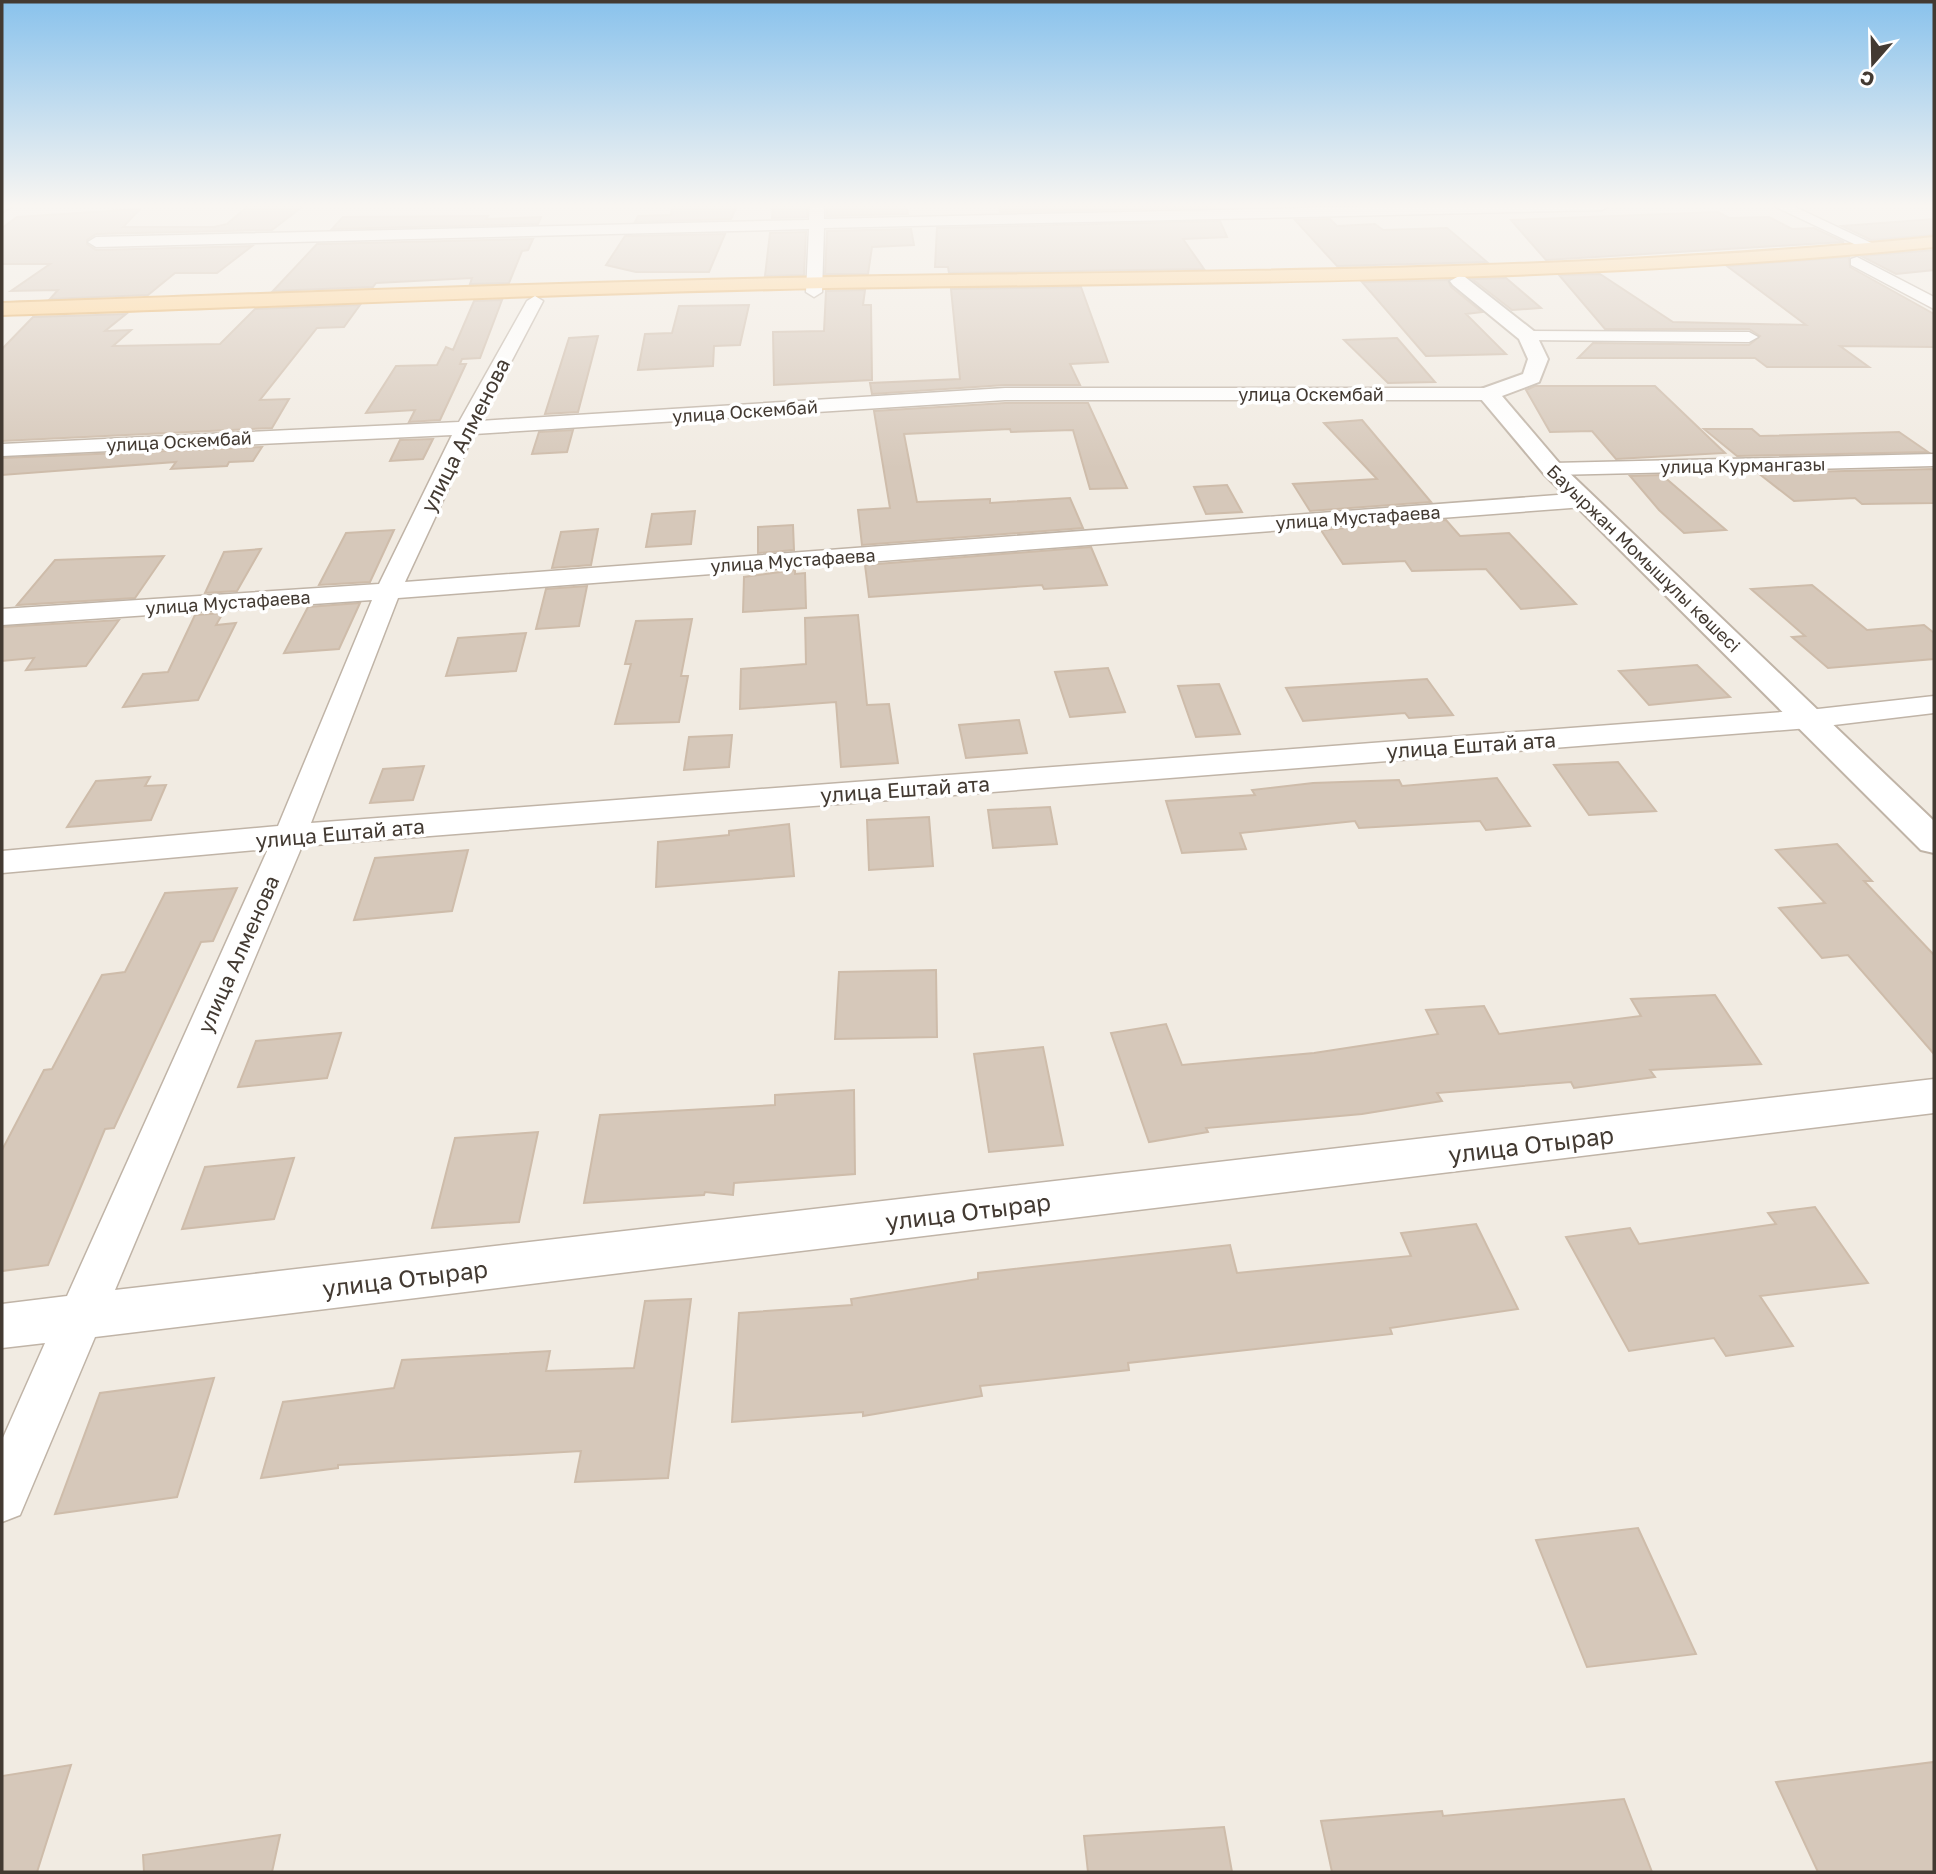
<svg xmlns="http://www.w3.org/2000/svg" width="1936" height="1874" font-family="'Golos Text',sans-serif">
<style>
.building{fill:#d6c8ba;stroke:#cebcaa;stroke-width:2}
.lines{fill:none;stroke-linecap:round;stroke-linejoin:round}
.minor-casing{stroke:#c0b4a7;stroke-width:3}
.tertiary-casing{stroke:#c0b4a7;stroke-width:4}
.primary-casing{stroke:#e5ac5c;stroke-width:4}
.minor{fill:#fff;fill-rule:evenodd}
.tertiary{fill:#fff;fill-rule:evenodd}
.primary{fill:#ffd18d;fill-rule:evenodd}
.labels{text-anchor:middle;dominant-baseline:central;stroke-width:7;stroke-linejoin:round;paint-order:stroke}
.far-street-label{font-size:18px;fill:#433a32;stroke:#fff}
.street-label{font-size:21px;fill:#433a32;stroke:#fff}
.near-street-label{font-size:24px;fill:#433a32;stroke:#fff}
</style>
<rect width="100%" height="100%" fill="#f1ebe2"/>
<path class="building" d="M248,206h55l-31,24 -176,4 -9,6v4l9,6 156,-4 -35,27h-42l-27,22 -98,4 8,-9 -47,1 39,-27h-48v-36l15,-11 123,-8 -17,18h91l13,-3z
M672,206h65l-6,13 -96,3 3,-6 33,-1z
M773,206h34v11l-35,1z
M827,206h79l2,8 -81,2z
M999,206h214l1,1 -214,5z
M1718,212l11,6 40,-1 23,12 22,-1 30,14 -298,18 -35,-40z
M488,216l-2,3 55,-2 -3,7 -206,5 11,-12z
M1330,219l7,7 38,-2 8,6 64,-2 40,34 -150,4 -42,-46z
M1934,219v16l-63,5 -29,-14z
M1220,221l7,16 -44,2 21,30 -255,4 -1,-6h-13l2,-39z
M911,229l3,16 -42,2 -4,27h-43l2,-43z
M806,232l-2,43 -39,1 5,-43z
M725,234l-16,38h-73l-30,-7 19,-29z
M533,239l-5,11 -6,1 -13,32 -39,1 2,-6 -96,5 -3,4 -100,4 44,-47z
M1934,250v20l-38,4 -35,-18z
M1849,257l1,10 84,47v33l-94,-1 29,21h-102l-12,-9h-177l15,-15 156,2 11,-9 -11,-7h-144l-46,-54 41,-1 73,48 133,3 -79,-59z
M1506,278l35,30 -29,2 -40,-31z
M1448,280l3,7 31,25 -16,2 40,40 -80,2 -64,-74z
M1081,287l27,75 -38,2 10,21h-75l-133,9 -2,-11 90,-4 -9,-90z
M865,290l-2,15h8l1,75 -98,5 -1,-53 51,-1 2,-40z
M502,300l-22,58 -18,1 -2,5h6l-26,56 -31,2 6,-12 -49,3 30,-47 41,-1 9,-18 7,3 21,-49z
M360,305l-16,22 -27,1 -57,72 29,-1 -17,29 -270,13v-92l31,-32 93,-3 -21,17 26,-1 -18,16 107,-2 35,-35z
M749,305l-9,40 -26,1 -1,20 -75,4 7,-36 27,-1 7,-27z
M598,336l-20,76 -33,2 24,-76z
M1397,338l38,44 -47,1 -44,-43z
M1535,386h120l70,67 -109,6 -24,-28 -42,1 -24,-42z
M1005,403h83l39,85 -37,1 -17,-59 -62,2 -1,-3 -106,5 13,68 73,-3v4l80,-5 13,30 -221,17 -4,-35 32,-2 -16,-97z
M1362,420l48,57 21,25 -121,9 -17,-27 84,-5 -53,-56z
M1704,429h48l8,7 139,-4 29,20 -191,4z
M573,430l-6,22 -35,2 7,-22z
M433,439l-10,20 -33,2 10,-21z
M262,447l-9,14 -24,1 -2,4 -56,3 5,-7 -174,13v-17z
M1934,469v34l-72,1 -7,-6 -61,3 -36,-28z
M1662,475l64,55 -42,3 -25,-23 -29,-34z
M1227,485l15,27 -36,2 -12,-27z
M695,511l-4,33 -45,3 6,-33z
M1446,520l14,16 49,-3 67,71 -55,5 -35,-40 -74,2 -7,-10 -62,3 -22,-34z
M793,525l1,25 -36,3v-26z
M598,529l-7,36 -39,3 9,-36z
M394,530l-24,52 -51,3 27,-52z
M1091,547l16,38 -63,4 -2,-4 -173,12 -4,-32z
M261,549l-24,42 -32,2 19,-41z
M164,556l-29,42 -118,7 38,-45z
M795,570v4l10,-1 1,35 -63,4 1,-35z
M1812,585l55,45 57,-5 10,8v26l-106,9 -36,-31 13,-1 -54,-47z
M587,586l-8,40 -43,3 10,-40z
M360,603l-21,46 -55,4 24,-46z
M223,613l-7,12 20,-2 -38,77 -75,7 20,-33 25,-2 27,-57z
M858,615l9,90 22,-1 9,59 -57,4 -5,-65 -96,7 1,-40 65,-5 -1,-46z
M692,619l-11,57h7l-9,46 -64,2 16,-60h-6l11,-43z
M119,620l-33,46 -60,4 8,-12 -32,3v-34z
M526,633l-10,38 -70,5 12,-38z
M1697,665l33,32 -81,8 -30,-34z
M1108,668l17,44 -55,5 -15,-45z
M1427,679l26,36 -44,3 -4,-5 -102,8 -17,-33z
M1219,684l21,50 -44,3 -18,-51z
M1019,720l8,33 -61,5 -7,-33z
M732,735l-3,32 -45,3 5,-33z
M1618,762l38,49 -67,4 -35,-50z
M424,766l-11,34 -43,3 13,-34z
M150,777l-5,9 21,-1 -15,35 -84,7 29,-46z
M1497,778l33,48 -44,4 -6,-9 -121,7 -4,-7 -115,12 6,16 -64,4 -16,-52 89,-6 -3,-5 61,-7 86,-3 3,6z
M1050,807l7,37 -64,4 -5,-38z
M929,817l4,49 -64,4 -2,-50z
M789,824l5,52 -138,11 2,-45 71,-7v-4z
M1837,844l35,37h-8l70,74v99l-86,-99 -26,3 -43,-50 46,-5 -49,-53z
M468,850l-16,61 -98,9 21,-62z
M237,888l-24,53 -12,1 -87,186 -9,1 -57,136 -46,6v-121l42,-80 8,-1 50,-94 23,-3 40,-79z
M936,970l1,67 -102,2 4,-67z
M1715,995l46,69 -111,6 5,7 -81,11 -3,-6 -134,11 5,8 -80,13 -156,14 2,4 -59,10 -38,-109 55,-9 16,41 132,-12 124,-19 -12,-24 58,-4 15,28 142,-18 -10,-17z
M341,1033l-14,45 -89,9 18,-46z
M1043,1047l20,98 -74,7 -15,-98z
M854,1090l1,84 -121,9 -1,12 -28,-3 -1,3 -120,8 16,-88 175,-10v-10z
M538,1132l-19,90 -87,6 23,-90z
M294,1158l-20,61 -92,10 23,-62z
M1815,1207l53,76 -108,13 33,50 -67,10 -12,-18 -85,13 -63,-114 64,-9 9,16 137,-20 -8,-11z
M1476,1224l42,85 -128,19 2,6 -264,29 1,7 -149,16 2,10 -119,20v-4l-131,10 7,-109 113,-8 -1,-6 127,-20v-6l252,-28 7,28 174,-17 -10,-23z
M691,1299l-23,179 -93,4 6,-31 -243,14v3l-77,10 22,-76 111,-14 8,-28 148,-9 -4,20 88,-3 11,-67z
M214,1378l-37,119 -122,17 45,-121z
M1638,1528l58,126 -109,13 -51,-127z
M1934,1762v110h-116l-42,-90z
M71,1765l-34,107h-35v-96z
M1624,1799l28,73h-320l-11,-51 121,-10 1,5z
M1224,1827l8,45h-144l-4,-36z
M280,1835l-8,37h-128l-1,-17z"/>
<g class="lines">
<g class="minor-casing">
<path id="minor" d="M810,206h14v13l568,-13h217l-7,4 -778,18 -2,64 -8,5 -8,-5 3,-63 -713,18 -8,-5 8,-5 713,-17z
M1774,206h19l91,43 -3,3h-10z
M1857,257l77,40v12l-83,-44v-6z
M535,296l8,5 -63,120 525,-33h484l10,6 -10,6h-484l-531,34 -69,148 1179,-89 11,7 -11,7 -1186,91 -87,225 1498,-113 125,-14v17l-125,15 -1507,118 -187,444 1819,-211v34l-1839,224 -75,178 -18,7v-82l43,-97 -43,5v-44l65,-8 201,-447 -266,24v-22l276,-25 94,-226 -370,25v-16l377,-25 73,-149 -450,21v-12l457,-22 68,-121z
M1528,331l221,1 9,5 -9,5 -227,-2 -3,-4z
M1934,454v12l-382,9 -11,-6 11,-6z"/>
</g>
<g class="tertiary-casing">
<path id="tertiary" d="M2,206h9l-9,6z
M1459,276l6,1 70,55 13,27 -9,23 -37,14 58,68 374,357v32l-13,-3 -377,-376 -63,-75 -3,-5 3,-5 42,-15 5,-15 -9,-20 -66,-54 -3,-4z"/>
</g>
<g class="primary-casing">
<path id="primary" d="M1934,237v10c-368,37 -737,35 -1107,41 -275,5 -550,19 -825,27v-12c295,-10 589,-22 884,-27 350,-5 699,-5 1048,-39z"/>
</g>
<use href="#minor" class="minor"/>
<use href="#tertiary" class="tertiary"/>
<use href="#primary" class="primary"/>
</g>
<linearGradient id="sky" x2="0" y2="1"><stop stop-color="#89c2ec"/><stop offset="0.44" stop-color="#f9f6f2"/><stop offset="1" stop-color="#f9f6f2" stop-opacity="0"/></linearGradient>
<rect width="1936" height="468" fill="url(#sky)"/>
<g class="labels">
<g class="far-street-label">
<text x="1311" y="394">улица Оскембай</text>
<text transform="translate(745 411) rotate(-4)">улица Оскембай</text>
<text transform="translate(179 441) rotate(-3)">улица Оскембай</text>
<text transform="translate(1743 465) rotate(-1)">улица Курмангазы</text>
<text transform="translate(1358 517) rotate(-4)">улица Мустафаева</text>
<text transform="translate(1644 558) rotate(44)">Бауыржан Момышұлы көшесі</text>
<text transform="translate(793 560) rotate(-4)">улица Мустафаева</text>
<text transform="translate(228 602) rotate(-4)">улица Мустафаева</text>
</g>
<g class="street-label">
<text transform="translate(465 435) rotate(-63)">улица Алменова</text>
<text transform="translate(1471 745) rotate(-4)">улица Ештай ата</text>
<text transform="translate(905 789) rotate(-4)">улица Ештай ата</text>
<text transform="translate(340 833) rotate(-5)">улица Ештай ата</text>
<text transform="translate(238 954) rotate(-66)">улица Алменова</text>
</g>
<g class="near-street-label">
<text transform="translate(1531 1144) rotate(-7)">улица Отырар</text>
<text transform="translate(968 1211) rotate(-7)">улица Отырар</text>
<text transform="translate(405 1278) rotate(-7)">улица Отырар</text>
</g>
</g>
<rect width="1936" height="1874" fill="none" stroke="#433a32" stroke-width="7"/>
<g transform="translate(1873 63) rotate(200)" stroke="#ffffff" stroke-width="5" paint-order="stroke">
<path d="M0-5L12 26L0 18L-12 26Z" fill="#433a32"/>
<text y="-10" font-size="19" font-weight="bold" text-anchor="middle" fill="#433a32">С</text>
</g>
</svg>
